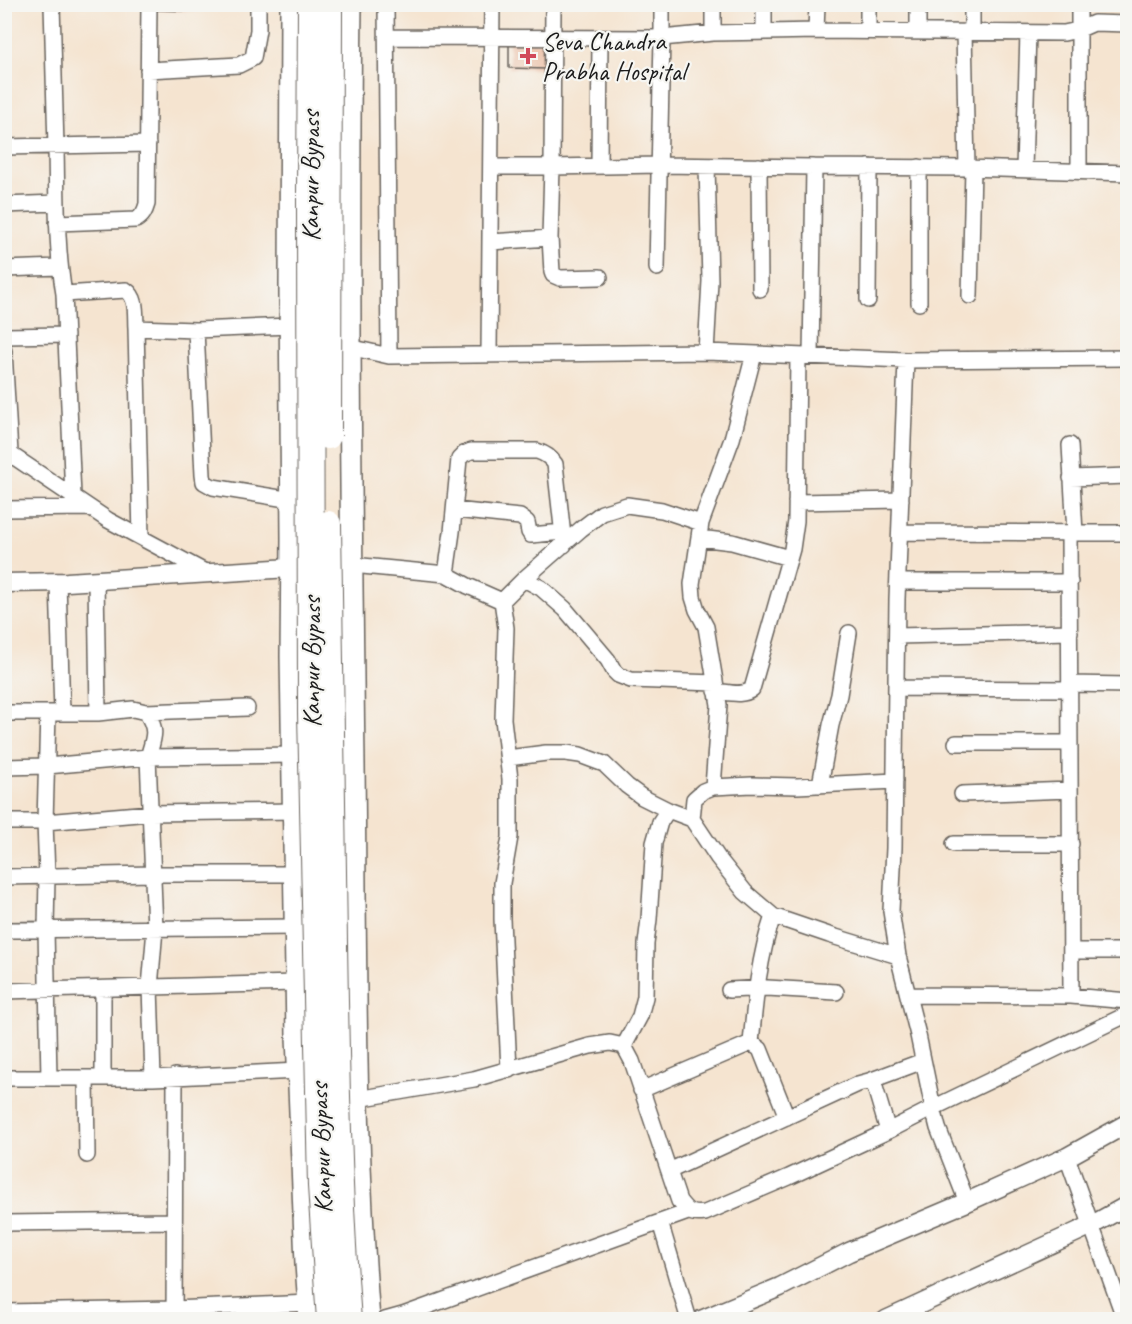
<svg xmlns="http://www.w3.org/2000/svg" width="1132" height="1324" font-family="Caveat,sans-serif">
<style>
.building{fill:#e9b294}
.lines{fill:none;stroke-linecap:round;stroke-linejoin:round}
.minor-casing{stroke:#68625b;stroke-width:18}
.tertiary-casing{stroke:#68625b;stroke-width:21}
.secondary-casing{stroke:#68625b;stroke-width:24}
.minor{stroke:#fff;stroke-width:15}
.tertiary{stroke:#fff;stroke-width:18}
.secondary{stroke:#fff;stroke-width:21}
.trunk-bridge-casing{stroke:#68625b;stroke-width:28;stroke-linecap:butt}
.trunk-bridge{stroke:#fff;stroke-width:26}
.poi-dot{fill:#d1495b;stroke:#f6f6f2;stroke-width:2}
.labels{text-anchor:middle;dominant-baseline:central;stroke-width:4.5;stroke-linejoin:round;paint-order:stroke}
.poi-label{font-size:26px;fill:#1c1c1c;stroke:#f6f6f2;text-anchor:start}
.street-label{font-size:26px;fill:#1c1c1c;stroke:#f6f6f2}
</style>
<rect width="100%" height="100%" fill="#f6f6f2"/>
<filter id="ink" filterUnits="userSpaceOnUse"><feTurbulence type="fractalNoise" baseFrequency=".0167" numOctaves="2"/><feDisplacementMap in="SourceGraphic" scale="12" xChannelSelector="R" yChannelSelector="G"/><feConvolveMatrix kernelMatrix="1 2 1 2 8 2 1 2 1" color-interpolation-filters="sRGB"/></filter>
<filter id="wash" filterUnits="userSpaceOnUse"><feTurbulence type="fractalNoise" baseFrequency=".008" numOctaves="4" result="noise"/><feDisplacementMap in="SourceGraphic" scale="24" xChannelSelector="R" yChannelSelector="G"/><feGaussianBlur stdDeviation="1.35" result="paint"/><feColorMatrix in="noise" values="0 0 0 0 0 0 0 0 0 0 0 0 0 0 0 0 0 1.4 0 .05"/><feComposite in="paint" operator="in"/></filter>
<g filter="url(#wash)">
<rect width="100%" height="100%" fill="#f5e4d0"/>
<g id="blocks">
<path class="building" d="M155,4h43v7l-44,-1z
M509,41l39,1 -1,27 -38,-1z"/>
</g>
</g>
<g filter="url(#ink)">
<use href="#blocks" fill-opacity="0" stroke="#68625b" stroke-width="1.5"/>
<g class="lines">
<g class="minor-casing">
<path id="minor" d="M52,4c1,48 3,96 4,143 1,49 0,99 8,147l9,202
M386,4l3,352
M553,4l-1,163 108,-2 154,2 -3,189
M662,4v34l51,-5 103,-2 248,2 14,-3 16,-7 34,1
M713,4v29
M764,4v28
M918,4v28
M816,31l1,-27
M868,31v-27
M972,32v-28
M386,37l276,1 -5,230
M148,70l91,-5 14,-7 5,-28v-26
M4,147l144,-3
M599,166l1,-128
M759,166l1,123
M491,167h61l-2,71
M814,167l153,1 -3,-136
M919,167v136
M967,168l161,5
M1024,169l4,-136
M1079,171v-167
M4,205l52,-2
M57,223l79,-3c7,-4 9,-9 11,-16l2,-200
M490,242l60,-4 2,34 1,3 7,3 40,-1
M4,269l55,-2
M64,294l62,-4c12,8 9,25 10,38l60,2 94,-4
M970,296l3,-128
M868,300l1,-133
M136,328l5,209
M196,330l7,145 1,7 9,5 79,13
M4,336l62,-1
M349,347l40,9 317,-4 200,8 222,-2
M4,351l6,102
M706,352l4,-71 -3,-115
M489,354l3,-350
M906,360l-9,239 -3,249 -3,63 7,45 20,79 15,73 5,20 29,74
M1070,445l5,88
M4,450l104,70 99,53
M1071,478l57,-2
M796,502l105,-2
M4,509l86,-1
M455,510l65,7 7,5 2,10 2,3 32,-3
M900,532l228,1
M1069,533l2,463
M699,538l33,4 57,16
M352,565l94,9 22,12 34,15 4,27 -3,91 7,60v58l-8,46v36l7,151
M446,574l6,-42 7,-73 5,-5 7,-3h66c9,3 13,6 18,13l9,81
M524,579l17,9 24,21 43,51 6,11 4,4 13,5 84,3
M96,580l2,133
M58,582l4,131
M898,582h172
M502,601l22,-22 57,-50 21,-16 25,-8 35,5 39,13
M897,636l173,-4
M1070,684l58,1
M896,688l174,1
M716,691c12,1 27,6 36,-2l40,-140 4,-28 2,-165
M146,712l101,-4
M4,713h94l35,-4 13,3c12,18 8,25 2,45l7,172 -5,58 3,91
M48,713l-3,109 2,54 -1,53 3,149
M956,743h114
M508,758l38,-5h20l14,2 24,9 23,22 15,11 26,13 24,9 26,39 27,34 28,24 56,19 69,21
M4,767l43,-1 101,-9 145,-2
M820,785l11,-60 8,-30 10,-62
M713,787l6,-82 -13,-78 -9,-17 -4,-13 -1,-13 9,-61 31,-84 22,-85
M962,794l108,-4
M692,819l2,-20 9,-8 10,-4 39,-2 45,1 98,-5
M4,822h41l105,-9 144,-2
M954,844h117
M4,877l149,-3h141
M4,930l292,-3
M1071,951h57
M103,989v89
M729,990l38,-2 69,4
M4,991l292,-8
M908,995l163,1 57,5
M751,1043c4,-43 8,-86 22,-127
M624,1046l16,-30 5,-19 1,-53 3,-25 5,-76 6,-21 8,-12
M4,1078h149l145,-7
M86,1078l1,77
M869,1081l54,-20
M641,1090l110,-47 9,6 27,68
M358,1099l116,-20 116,-33 20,-3 14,3 8,15 47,140c9,11 11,14 26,12l84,-36 99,-46 45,-23 195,-94
M1067,1157l58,163
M669,1171l189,-87 11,-3 5,3 14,47
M660,1222l29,98
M4,1223l169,-2
M4,1312l170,-3 135,-6
M174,1320l1,-244
M385,1320l18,-5 285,-103"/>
</g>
<g class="tertiary-casing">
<path id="tertiary" d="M4,583l63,-1 238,-15
M701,1320l79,-33 69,-35 118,-50 100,-45 61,-34
M886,1320l206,-95 36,-20"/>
</g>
<g class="secondary-casing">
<path id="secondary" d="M291,4l-1,289 2,246 -1,117 6,380 9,228 4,56
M351,4c-3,254 0,507 3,761 2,184 0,370 15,555"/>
</g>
<use href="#minor" class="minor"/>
<use href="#tertiary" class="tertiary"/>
<use href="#secondary" class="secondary"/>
<g class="trunk-bridge-casing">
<path id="trunk-bridge" d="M311,4l-1,193 1,516 10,473 9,134
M328,436l1,-432
M328,524c2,139 4,279 6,418 2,126 4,252 14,378"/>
</g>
<use href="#trunk-bridge" class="trunk-bridge"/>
</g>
</g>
<path class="poi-dot" d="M525 47h6v6h6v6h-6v6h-6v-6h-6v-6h6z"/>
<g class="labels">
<g class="poi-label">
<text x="542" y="41">Seva Chandra<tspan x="542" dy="30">Prabha Hospital</tspan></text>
</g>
<g class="street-label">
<text transform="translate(310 176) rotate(-90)">Kanpur Bypass</text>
<text transform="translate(311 662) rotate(-90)">Kanpur Bypass</text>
<text transform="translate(321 1148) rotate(-92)">Kanpur Bypass</text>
</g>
</g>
<rect width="1132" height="1324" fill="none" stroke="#f6f6f2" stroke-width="24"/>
</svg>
